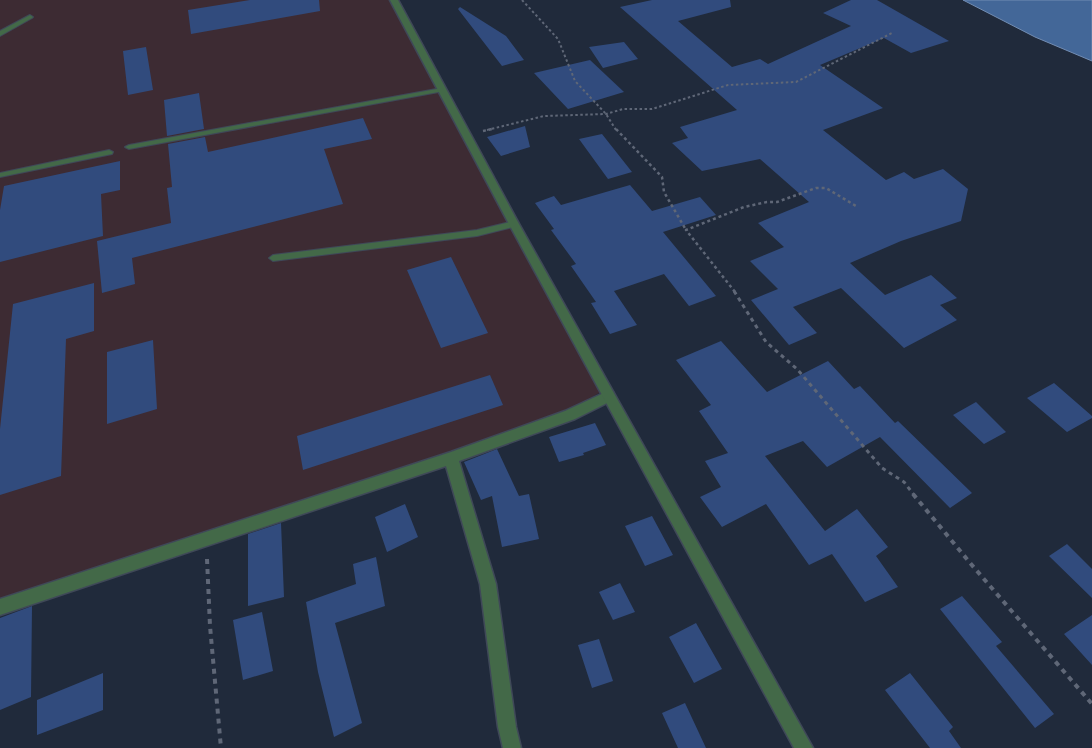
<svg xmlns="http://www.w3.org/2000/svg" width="1092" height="748" font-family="Ubuntu,sans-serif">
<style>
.commercial{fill:#3d2b33}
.water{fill:#436798;stroke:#728db3}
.building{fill:#314b7d}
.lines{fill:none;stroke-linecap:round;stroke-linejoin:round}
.service-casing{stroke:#3f4858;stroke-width:2}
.minor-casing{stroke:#3f4858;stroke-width:3}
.tertiary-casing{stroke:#3f4858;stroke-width:3}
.path-far3{stroke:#5f6777;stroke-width:2;stroke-dasharray:2.5 2.5;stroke-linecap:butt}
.path-far2{stroke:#5f6777;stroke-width:2.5;stroke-dasharray:3 3;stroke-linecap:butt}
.path-far1{stroke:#5f6777;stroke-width:3;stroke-dasharray:4 4;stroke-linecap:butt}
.path{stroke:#5f6777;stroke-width:4;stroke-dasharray:5 5;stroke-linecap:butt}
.service{fill:#436948;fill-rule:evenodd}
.minor{fill:#436948;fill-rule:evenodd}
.tertiary{fill:#436948;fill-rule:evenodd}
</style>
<rect width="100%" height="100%" fill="#202a3b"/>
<path class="commercial" d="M0,0h397l209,389 -38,22 -177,63 -391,129z"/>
<path class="water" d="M963,0h129v61l-57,-24z"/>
<path class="building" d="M250,0h69l1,11 -129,23 -3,-24z
M652,0h78l1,7 -53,14 54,46 28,-8 8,5 83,-38 -28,-13 28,-13h26l72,41 -38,12 -27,-15 -64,27 63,43 -60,22 63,50 18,-8 10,7 29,-10 25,20 -7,32 -60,20 -51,22 35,32 46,-20 26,23 -17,7 17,15 -53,28 -63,-60 -48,19 24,26 -28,12 -38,-45 27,-11 -28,-28 34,-14 -26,-24 51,-21 -49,-43 -58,12 -30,-28 16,-5 -8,-11 57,-17 -117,-103z
M460,7l46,29 18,24 -22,6 -44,-57z
M624,42l14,17 -35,9 -14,-21z
M146,47l7,43 -25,5 -5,-44z
M590,60l34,32 -56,17 -34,-36z
M199,93l5,36 -37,7 -3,-36z
M363,118l9,21 -48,10 19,55 -211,54 3,26 -33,9 -5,-52 74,-18 -4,-35 5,-1 -4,-43 37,-7 3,15z
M525,126l5,21 -29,9 -14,-19z
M602,134l30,38 -24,7 -29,-40z
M120,161v29l-19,4 2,42 -103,26v-52l4,-24z
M630,185l22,26 48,-14 16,18 -53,17 53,64 -27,10 -25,-32 -50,17 23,34 -27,9 -19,-31 5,-1 -25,-36 5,-2 -25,-34 3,-1 -19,-26 19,-7 7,9z
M451,257l37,76 -47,15 -34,-78z
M94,283v48l-28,8 -5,137 -61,19v-66l13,-125z
M153,340l4,69 -50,15v-72z
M721,341l46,51 61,-31 26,28 6,-3 35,37 3,-2 74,72 -22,15 -70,-71 -53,30 -24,-26 -38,15 60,75 32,-22 31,38 -12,9 22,31 -33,15 -33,-48 -23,11 -43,-61 -44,23 -22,-30 21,-10 -16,-26 23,-8 -29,-42 12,-6 -35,-45z
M490,375l13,30 -200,65 -6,-34z
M1054,383l38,33v2l-25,14 -40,-34z
M976,402l30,30 -22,12 -31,-29z
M595,423l11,22 -23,8 1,2 -25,7 -10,-25z
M497,449l22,47 10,-2 10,45 -37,8 -10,-51 -11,4 -17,-38z
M405,504l13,33 -31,15 -12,-35z
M652,516l21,39 -28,11 -20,-40z
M281,523l3,74 -36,9v-72z
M1067,544l25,25v29l-43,-42z
M376,557l9,49 -50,17 27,100 -28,14 -16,-65 -12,-70 50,-18 -3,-20z
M620,583l15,29 -22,8 -14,-28z
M962,596l40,46 -6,4 58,68 -19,14 -95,-119z
M32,606l-1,91 -31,13v-92z
M262,612l11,59 -30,9 -10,-60z
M1092,615v50l-28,-31z
M696,623l26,46 -28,14 -25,-46z
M599,639l14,42 -21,7 -14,-43z
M103,673v37l-66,25v-35z
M910,673l43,54 -4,4 12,17h-31l-45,-58z
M685,703l21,45h-28l-16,-35z"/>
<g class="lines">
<g class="service-casing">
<path id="service" d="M30,15l3,2 -1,1 -32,18v-5z
M442,88l2,1v2l-315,58 -4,-2 4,-2z
M109,150l4,2 -1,2 -112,23v-4z
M514,221l3,1v4l-40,10 -204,25 -4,-3 4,-3 204,-25z"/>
</g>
<g class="minor-casing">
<path id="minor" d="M608,391l5,1 1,4 -1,4 -38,19 -116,42 37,123 20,143 5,21h-18l-5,-21 -18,-143 -34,-118 -446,149v-16l451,-147 114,-41z"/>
</g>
<g class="tertiary-casing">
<path id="tertiary" d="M390,0h8l121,224 294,524h-19l-285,-524z"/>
</g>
<path class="path-far3" d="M522,0l36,39 17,42 31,33 10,16
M487,130l57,-14 62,-2 17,-5h29l76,-24 68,-3 96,-49"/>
<path class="path-far2" d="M616,129l46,48 2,15 22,38
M483,131l9,-2
M735,292l-49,-62 58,-23 23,-5h10l39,-14h10l30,18"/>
<path class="path-far1" d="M734,291l32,51 31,27 85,99 22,14 10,13"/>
<path class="path" d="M913,494l58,70 121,140
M207,559l3,67 11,122"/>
<use href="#service" class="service"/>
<use href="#minor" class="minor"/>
<use href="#tertiary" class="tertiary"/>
</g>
</svg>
